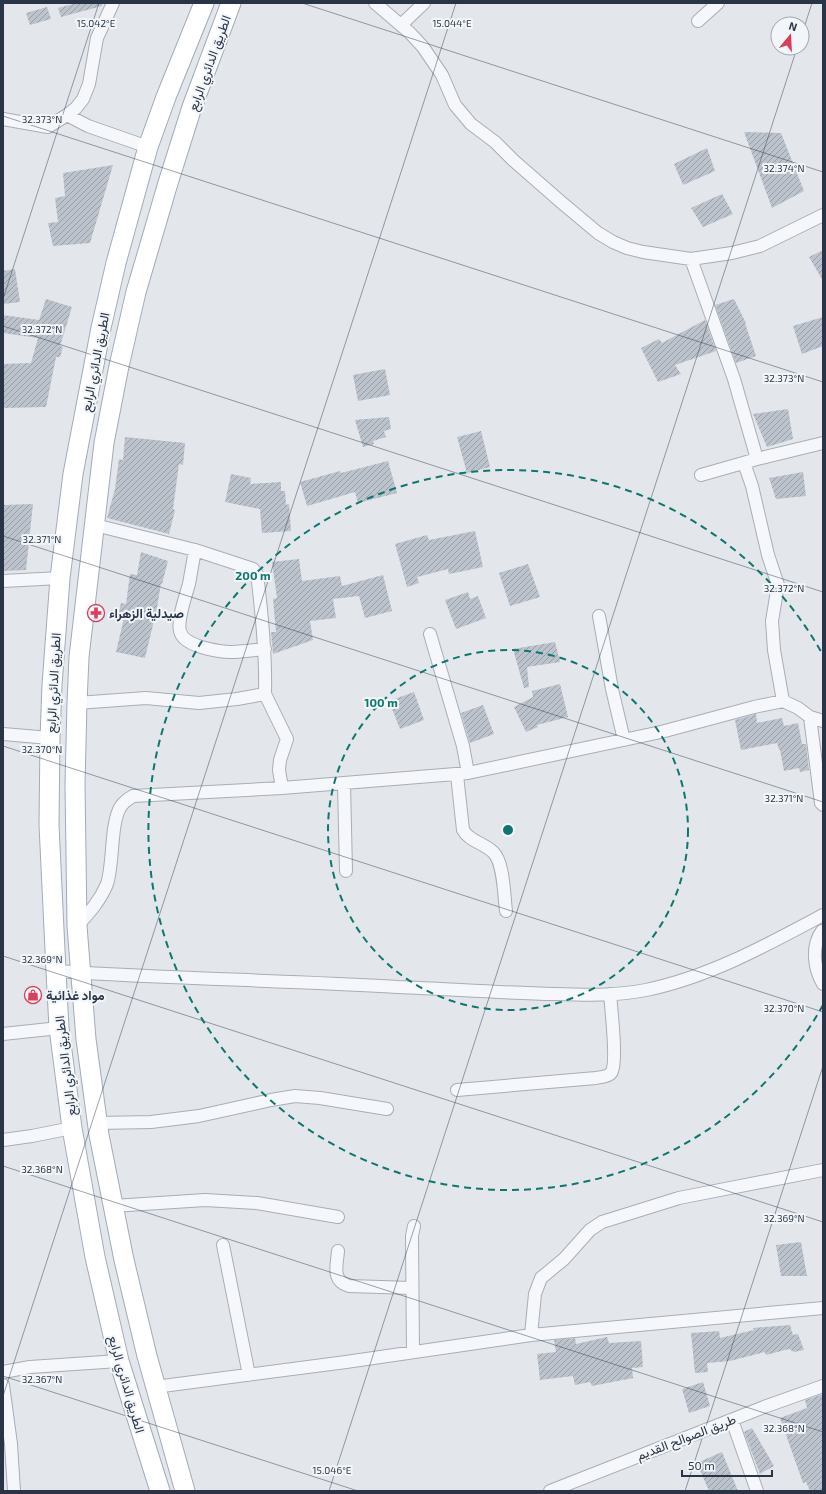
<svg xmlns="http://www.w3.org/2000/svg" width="826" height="1494" font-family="'Exo 2',Vazirmatn,sans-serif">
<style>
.building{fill:url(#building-hatch)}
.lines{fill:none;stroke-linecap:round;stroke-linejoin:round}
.street-casing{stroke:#a7aeb7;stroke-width:14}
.primary-casing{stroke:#a1abb9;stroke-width:21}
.street{stroke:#f6f7fa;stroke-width:12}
.primary{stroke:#fff;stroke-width:19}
.ticks{fill:none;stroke:#293546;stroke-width:1;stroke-opacity:0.45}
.ring{fill:none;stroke:#0f766e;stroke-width:2;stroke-dasharray:7 5}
.labels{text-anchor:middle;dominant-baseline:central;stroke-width:4;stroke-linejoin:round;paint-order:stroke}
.street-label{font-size:13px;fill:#293546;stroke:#f3f6f9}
.poi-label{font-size:13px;font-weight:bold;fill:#293546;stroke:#f3f6f9;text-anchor:start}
.ticks-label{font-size:10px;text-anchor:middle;fill:#293546;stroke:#f3f6f9;stroke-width:4;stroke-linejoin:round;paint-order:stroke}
.centre{fill:#0f766e;stroke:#f3f6f9;stroke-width:2}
.ring-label{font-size:12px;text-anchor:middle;font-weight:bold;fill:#0f766e;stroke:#f3f6f9;stroke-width:4;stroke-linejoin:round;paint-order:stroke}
</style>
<defs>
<pattern id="building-hatch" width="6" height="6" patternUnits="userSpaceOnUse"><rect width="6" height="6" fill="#bcc3cc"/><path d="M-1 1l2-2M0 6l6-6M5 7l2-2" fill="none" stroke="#999fa7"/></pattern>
</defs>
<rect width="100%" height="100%" fill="#e3e7ec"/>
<path class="building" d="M77,3h25v3l-41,11 -3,-9z
M47,7l4,12 -21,6 -4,-12z
M744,132l37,1 23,58 -32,17z
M707,148l8,23 -32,14 -9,-21z
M113,165l-23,78 -37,3 -5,-23 10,-1 -3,-24 10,-2 -2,-23z
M722,194l11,20 -30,13 -12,-19z
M823,250v31l-14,-24z
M15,269l5,33 -17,2v-33z
M46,299l26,8 -12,39 3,1 -3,10h-4l-10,50 -43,1v-44l28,-1 7,-25 -35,-5v-18l36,5z
M734,299l12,24h-1l11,33 -20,7 -21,-58z
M823,317v29l-21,8 -9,-28z
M705,320l11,31 -41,14 6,9 -23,8 -17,-34 18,-9 3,4z
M385,369l5,26 -32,6 -5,-26z
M788,409l5,30 -26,8 -14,-33z
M389,417l2,12 -7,2 2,6 -13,4 1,3 -11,3 -8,-27z
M481,431l9,36 -23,6 -10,-36z
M125,437l60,6 -2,22 -4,-1 -6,45 2,1 -6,24 -62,-16 8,-29 4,-30 4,1z
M388,461l9,32 -39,10 -3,-11 -48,14 -7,-24 40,-11 1,2z
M803,472l3,24 -30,3 -7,-21z
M231,474l20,4 -1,6 31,-2v9h4l1,14 3,-1 2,27 -29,2 -2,-24 -35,-7z
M33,504l-7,66 -23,1v-66z
M475,531l8,36 -34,7 -1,-5 -31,8 2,6 -12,4 -12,-43 32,-9 2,5z
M141,552l27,9 -6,23 -1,-1 -4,25 -12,50 -29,-6 8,-34 -6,-1 3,-14 5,1 4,-30 7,1z
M299,559l3,22 38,-5 2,10 41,-11 9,36 -27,7 -6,-22 -26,3 3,19 -26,3 3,19 -40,14 -2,-22h5l-3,-33 4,-1 -5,-36z
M528,564l12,33 -30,9 -11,-33z
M468,592l2,7 8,-3 8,22 -30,11 -11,-29z
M555,642l5,20 -33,5 2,20 -5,1 -11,-39z
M560,684l8,33 -31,8 1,2 -12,5 -12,-25 19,-10 -1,-6z
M414,692l10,28 -24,9 -11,-28z
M483,705l11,29 -24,9 -9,-30z
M756,714l1,9 25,-5 2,8 14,-3 4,21h4l3,26 -9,2 -1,-4 -15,3 -4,-21h-1l-2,-7 -36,7 -6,-30z
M801,1242l6,34h-26l-5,-31z
M790,1325l3,10 5,-1 6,16 -10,2 -5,-3 -23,6 -1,-3 -35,9 -23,2 1,9 -13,1 -4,-40 28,-2 1,7 34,-8 -1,-2z
M607,1337l2,6 32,-2 2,26 -11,1 1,10 -41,8 -2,-4 -15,3 -2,-9 -33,4 -3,-26 19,-2 -2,-12 21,-2 1,6z
M703,1382l7,24 -21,7 -7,-24z
M823,1394v97h-13l-4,-9 -3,1 -23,-65 27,-10 -2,-8z
M752,1428l22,38 -14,8 -16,-42z
M722,1452l16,39h-29l-12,-28z"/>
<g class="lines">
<g class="street-casing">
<path id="street" d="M375,3l35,30 13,14 19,28 13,30 16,19 24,18 18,18 48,42 37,31 15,9 14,6 16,4 48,7 41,-6 28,-7 63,-31
M698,21l20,-18
M401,25l23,-22
M67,115l21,11 60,21
M3,119l45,8 19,-12 9,-7 7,-9 6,-15 8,-46 16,-35
M691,259l43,120 23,80 -56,16
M757,459l66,-16
M744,463l8,23 16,69 10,30 -6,36 2,29 9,51
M95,525l100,25 58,19 4,5c5,40 9,80 8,120
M195,550c-2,11 -4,23 -6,34 -3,11 -12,36 -9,47 3,15 36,20 48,21 13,0 25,-2 37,-3
M3,581l57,-3
M599,616l13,73 12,51
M430,634l33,112 5,27
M77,703l69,-5 53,5 38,-4 28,-5 22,45 -7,21 -1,10 3,18
M810,717l11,86 2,2
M3,734l47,4
M457,775l6,55c6,11 21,13 30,22 11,10 11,44 13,59
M344,783l2,88
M77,926c12,-13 23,-25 30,-42 7,-22 3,-61 14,-78 3,-4 7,-7 12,-10l149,-8 186,-15 193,-41 93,-25 29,-6 15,7 12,9 13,4
M822,931c-11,15 -8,38 1,53
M56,971c114,8 228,9 342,16 52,2 105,6 157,7 30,1 61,2 91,-4 63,-13 121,-45 177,-75
M3,1034l56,-6
M457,1090l139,-12c5,-1 12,-1 15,-5 7,-9 0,-65 -1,-79
M97,1123l54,-1 48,-6 72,-16 24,-4 25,2 67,11
M3,1140l29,-4 40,-8
M113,1206l92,-6 52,3 81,14
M223,1245l26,130
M338,1251c-1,14 -7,30 11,35l63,2
M531,1335l4,-41 6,-16 23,-19 26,-29 12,-8 77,-24 144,-28
M413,1352l-1,-116 2,-10
M3,1372l27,-5 89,-6
M3,1385l8,59 3,47
M155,1387l191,-25 185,-27 292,-27
M732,1420l25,71
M550,1491l214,-84 59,-21"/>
</g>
<g class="primary-casing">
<path id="primary" d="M160,1491l-41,-130 -24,-104 -23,-129 -13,-100 -3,-57 -7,-146 1,-87 2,-53 8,-107 13,-104 28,-146 15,-65 32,-116 18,-50 38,-94
M185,1491l-38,-135 -23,-96 -25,-125 -13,-96 -9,-113 -2,-142 2,-81 2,-46 25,-214 15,-77 17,-74 32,-109 24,-76 39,-104"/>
</g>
<use href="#street" class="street"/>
<use href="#primary" class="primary"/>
</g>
<path class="ticks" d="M302,3l521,169M802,34l10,-31M3,116l820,266M3,299l96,-296M3,326l820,266M3,536l820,266M3,746l820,266M3,956l820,266M3,1166l820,266M3,1376l355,115M3,1396l453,-1393M329,1491l468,-1443M685,1491l138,-425"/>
<g class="ring">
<circle cx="508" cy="830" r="180"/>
<path d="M823 1005A360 360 0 1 1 823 655"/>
</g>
<defs>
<g id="pharmacy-ring" transform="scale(0.9)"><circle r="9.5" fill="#f3f6f9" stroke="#d93f5d" stroke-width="1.5"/><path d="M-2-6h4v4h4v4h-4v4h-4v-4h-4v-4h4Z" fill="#d93f5d"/></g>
<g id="shop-ring" transform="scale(0.9)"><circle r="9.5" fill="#f3f6f9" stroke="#d93f5d" stroke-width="1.5"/><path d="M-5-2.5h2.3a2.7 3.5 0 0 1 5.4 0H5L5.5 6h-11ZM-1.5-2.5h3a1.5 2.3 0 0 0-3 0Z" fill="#d93f5d"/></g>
</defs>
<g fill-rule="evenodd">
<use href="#pharmacy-ring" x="96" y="613"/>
<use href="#shop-ring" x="33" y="995"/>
</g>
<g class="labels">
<g class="street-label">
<text transform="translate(209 63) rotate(-70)">الطريق الدائري الرابع</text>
<text transform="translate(95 362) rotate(-79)">الطريق الدائري الرابع</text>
<text transform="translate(53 683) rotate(-87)">الطريق الدائري الرابع</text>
<text transform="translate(65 1066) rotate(-97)">الطريق الدائري الرابع</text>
<text transform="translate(127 1384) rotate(74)">الطريق الدائري الرابع</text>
<text transform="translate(686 1437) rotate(-21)">طريق الصوالح القديم</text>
</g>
<g class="poi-label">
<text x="109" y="613">صيدلية الزهراء</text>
<text x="46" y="995">مواد غذائية</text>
</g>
</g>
<g class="ticks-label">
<text x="96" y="27">15.042°E</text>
<text x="452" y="27">15.044°E</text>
<text x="42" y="123">32.373°N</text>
<text x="784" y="172">32.374°N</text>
<text x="42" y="333">32.372°N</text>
<text x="784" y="382">32.373°N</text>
<text x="42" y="543">32.371°N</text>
<text x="784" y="592">32.372°N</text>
<text x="42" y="753">32.370°N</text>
<text x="784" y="802">32.371°N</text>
<text x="42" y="963">32.369°N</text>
<text x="784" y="1012">32.370°N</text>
<text x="42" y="1173">32.368°N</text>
<text x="784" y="1222">32.369°N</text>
<text x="42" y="1383">32.367°N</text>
<text x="784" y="1432">32.368°N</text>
<text x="332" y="1474">15.046°E</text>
</g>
<circle cx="508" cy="830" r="6" class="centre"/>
<g class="ring-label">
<text x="253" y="580">200 m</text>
<text x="381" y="707">100 m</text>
</g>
<rect width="826" height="1494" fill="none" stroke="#293546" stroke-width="8"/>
<g transform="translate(790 36) rotate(18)"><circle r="19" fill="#f3f6f9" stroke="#a2a9b1"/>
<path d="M0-3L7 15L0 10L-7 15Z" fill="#d93f5d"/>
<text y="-6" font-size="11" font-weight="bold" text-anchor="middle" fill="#293546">N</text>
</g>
<path d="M682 1470v6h90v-6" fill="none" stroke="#293546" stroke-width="2"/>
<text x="688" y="1470" font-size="12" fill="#293546" stroke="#f3f6f9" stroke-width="3" paint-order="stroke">50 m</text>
</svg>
